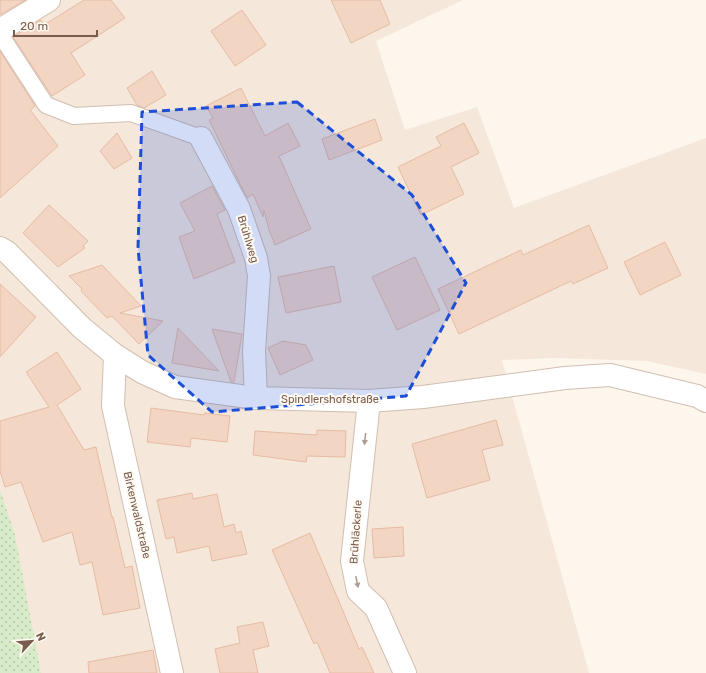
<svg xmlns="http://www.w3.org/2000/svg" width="706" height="673" font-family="Rubik,sans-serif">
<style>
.residential{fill:#f5e8da}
.grass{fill:url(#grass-dots)}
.building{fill:#f3d5c3;stroke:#e6bba3}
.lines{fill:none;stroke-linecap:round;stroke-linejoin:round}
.service-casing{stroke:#d1beb0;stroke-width:18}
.minor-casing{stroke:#d1beb0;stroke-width:24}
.service{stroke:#fff;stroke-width:16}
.minor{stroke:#fff;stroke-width:22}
.oneway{fill:#af9d94}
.marked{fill:#1d4ed8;fill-opacity:0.2;stroke:#1d4ed8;stroke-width:3;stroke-dasharray:8 5;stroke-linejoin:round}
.labels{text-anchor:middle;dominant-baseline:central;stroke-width:4;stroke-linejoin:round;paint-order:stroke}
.street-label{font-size:11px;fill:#7a5c4d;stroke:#fffaf3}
</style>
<defs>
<pattern id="grass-dots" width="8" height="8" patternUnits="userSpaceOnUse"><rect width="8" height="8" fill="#d8ecc9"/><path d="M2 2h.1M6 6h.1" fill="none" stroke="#b4c2a5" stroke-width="1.8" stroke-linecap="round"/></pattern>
</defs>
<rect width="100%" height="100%" fill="#fdf6ec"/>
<path class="residential" d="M0,0h463l-87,41 29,89 72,-23 37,101 192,-70v236l-59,-13 -91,-3 -54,2 87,313h-589z"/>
<path class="grass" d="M0,490l15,45 26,138h-41z"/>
<path class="building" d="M0,0h25l-25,15z
M84,0h27l14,18 -54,35 14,22 -33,21 -39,-59 28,-17 3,5z
M331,0h49l10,24 -39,19z
M242,10l24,35 -31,21 -24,-35z
M0,51l35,55 -5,4 28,36 -58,52z
M152,71l14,24 -22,13 -7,-3 -10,-17z
M241,88l24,48 23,-13 12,23 -21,10 32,73 -36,16 -6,-15 -5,-20 -1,7 -10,-23 -6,4 -38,-78 4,-2 -7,-12z
M375,119l7,21 -53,20 -7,-21z
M464,123l15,30 -28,14 13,27 -43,21 -23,-48 43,-21 -5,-9z
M117,133l15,25 -18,11 -14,-18z
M212,186l13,24 -8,4 18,48 -41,17 -15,-42 16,-6 -15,-28z
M49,205l39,36 -5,5 2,2 -27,19 -35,-34z
M589,225l19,43 -35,16 -2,-3 -112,53 -21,-45 83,-39 2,5z
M665,242l16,33 -41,20 -16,-33z
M415,257l25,53 -43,20 -25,-53z
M102,265l39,41 -21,7 43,8 -24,23 -27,-28 -5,2 -26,-27 1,-2 -13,-13z
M334,266l7,36 -55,11 -8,-36z
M0,284l36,33 -36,40z
M178,328l41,43 -47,-8z
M212,329l30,5 -8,48h-3z
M283,341l23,4 7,15 -33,15 -12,-27z
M57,352l24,37 -24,16 27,45 12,-3 16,70h1l12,51 7,-2 8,42 -37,7 -11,-53 -12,3 -8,-33 -29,10 -22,-60 -16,5 -5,-16v-50l49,-14 -23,-35z
M151,408l53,7 1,-2 25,3 -3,26 -36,-4 -1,9 -43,-5z
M496,420l7,25 -21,5 8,30 -63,18 -15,-54z
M317,430l29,1 -1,26 -38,-1 -1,6 -53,-7 2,-24 62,4z
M192,493l1,6 24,-5 7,33 10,-3 2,9 5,-2 6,23 -35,7 -3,-15 -32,7 -3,-16 -8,2 -9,-39z
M403,527l1,29 -30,2 -2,-29z
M310,533l49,116 3,-2 12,26h-44l-13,-31 -3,2 -42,-94z
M263,622l6,24 -16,4 5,23h-38l-5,-24 25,-6 -3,-16z
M153,650l4,23h-68l-1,-11z"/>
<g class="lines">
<g class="service-casing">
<path id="service" d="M0,34l46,71 28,11 57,-3 70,25"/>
</g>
<g class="minor-casing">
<path id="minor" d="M0,30l49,-30
M201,138l38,71 17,49 3,18 -5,75 2,47
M0,248l7,4 75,76 33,27 27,17 33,15 81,11 113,3 54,-4 142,-19 45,-3 87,21 9,5
M115,355l-2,51 59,267
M369,401l-17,160 6,30 18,17 29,65"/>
</g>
<use href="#service" class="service"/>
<use href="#minor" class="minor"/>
</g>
<defs><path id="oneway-solid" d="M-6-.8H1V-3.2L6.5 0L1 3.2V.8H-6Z"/></defs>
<g class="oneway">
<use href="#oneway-solid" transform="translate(365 439) rotate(96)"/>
<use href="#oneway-solid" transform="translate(357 582) rotate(78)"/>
</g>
<path class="marked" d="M297,102l115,93 54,88 -60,113 -194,16 -64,-57 -10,-107 4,-136z"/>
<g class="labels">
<g class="street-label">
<text transform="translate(248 239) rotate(73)">Brühlweg</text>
<text x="330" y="399">Spindlershofstraße</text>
<text transform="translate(137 515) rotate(77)">Birkenwaldstraße</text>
<text transform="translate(356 532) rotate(-86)">Brühläckerle</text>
</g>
</g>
<g transform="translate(32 641) rotate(64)" stroke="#fffaf3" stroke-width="3" paint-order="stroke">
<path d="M0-3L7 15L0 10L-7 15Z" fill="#7a5c4d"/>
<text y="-6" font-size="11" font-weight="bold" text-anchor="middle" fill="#7a5c4d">N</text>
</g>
<path d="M14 30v6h83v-6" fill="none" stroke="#7a5c4d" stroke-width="2"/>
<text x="20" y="30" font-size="12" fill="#7a5c4d" stroke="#fffaf3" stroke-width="3" paint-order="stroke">20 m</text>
</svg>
